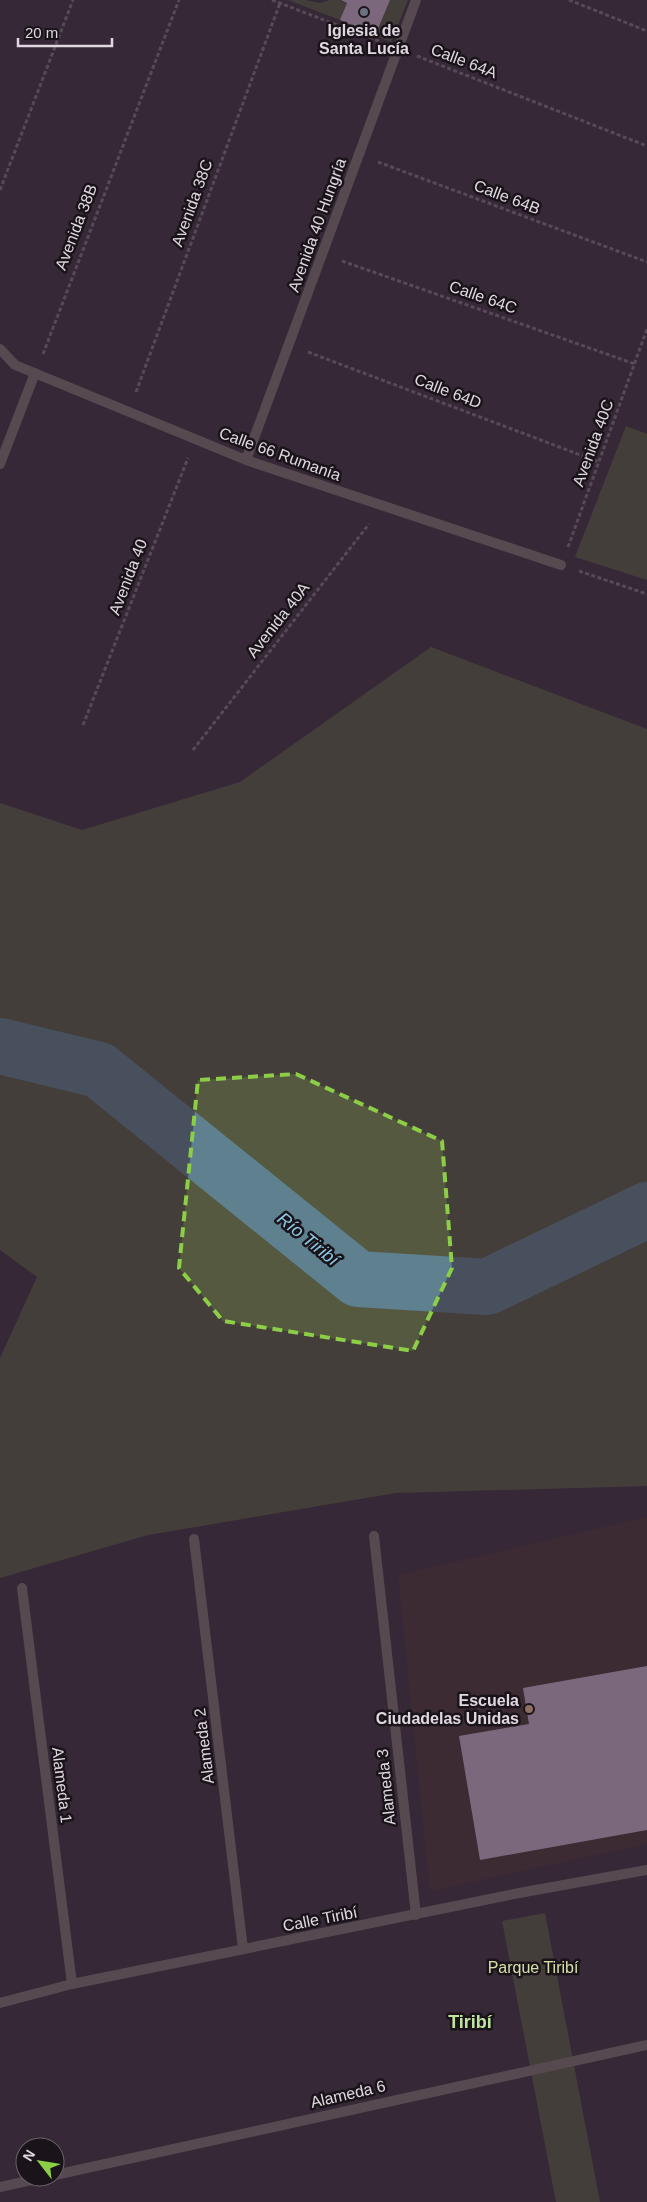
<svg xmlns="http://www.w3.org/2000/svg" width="647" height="2202" font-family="Arial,sans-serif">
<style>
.education{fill:#442f2f}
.green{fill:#545940}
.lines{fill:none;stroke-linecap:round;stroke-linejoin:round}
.river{stroke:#5e808f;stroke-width:56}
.building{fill:#d0b7d1}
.path{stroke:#7f737f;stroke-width:3;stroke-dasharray:4 2.5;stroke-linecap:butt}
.service{stroke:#7c726e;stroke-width:10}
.minor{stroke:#7c726e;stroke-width:10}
.marked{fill:none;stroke:#8cce46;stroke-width:4;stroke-dasharray:10 6;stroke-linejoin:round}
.worship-dot{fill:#6b7280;stroke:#1a141a;stroke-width:2}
.education-dot{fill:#8d6e63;stroke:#1a141a;stroke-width:2}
.labels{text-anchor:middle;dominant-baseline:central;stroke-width:5;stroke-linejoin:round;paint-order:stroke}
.poi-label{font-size:16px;font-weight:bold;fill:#e0d7e0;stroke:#1a141a}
.street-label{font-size:16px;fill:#e0d7e0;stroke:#1a141a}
.park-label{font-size:16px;fill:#d5e0a8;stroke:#1a141a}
.water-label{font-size:18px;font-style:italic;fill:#8bcae5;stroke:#1a141a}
.neighbourhood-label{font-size:18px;font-weight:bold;fill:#bee49f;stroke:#1a141a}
</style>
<rect width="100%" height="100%" fill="#362836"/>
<path class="education" d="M647,1517v327l-217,47 -32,-316z"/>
<path class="green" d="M288,0h17l15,3 10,-3h10l7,3 -7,17z
M390,0h18l-17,42 -16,-6z
M626,426l21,8v146l-72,-23z
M431,647l216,82v757l-251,7 -248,42 -148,43v-220l37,-81 -37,-27v-447l82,27 158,-48z
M545,1913l55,289h-44l-54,-281z"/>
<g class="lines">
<path class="river" d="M0,1046l99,24 259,209 129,8 160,-77"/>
</g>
<path class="building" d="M341,0h49l-15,36 -35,-16 7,-17z
M647,1666v164l-167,30 -21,-124 70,-12 -6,-36z"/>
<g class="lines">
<path class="path" d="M272,0l107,41
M569,0l78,31
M417,56l230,90
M378,162l269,100
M0,190l73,-190
M342,261l293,103
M308,352l291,110
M43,354l136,-354
M136,392l144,-389
M568,547l79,-218
M579,571l68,23
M83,725l105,-267
M193,750l176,-226"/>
<path class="service" d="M374,1536l42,379
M194,1539l49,410
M22,1588l50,396
M55,2175l592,-130
M0,2187l45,-10"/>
<path class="minor" d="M0,349l15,16 231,95 315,105
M246,460l170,-460
M0,464l35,-91
M0,2003l72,-19 447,-91 128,-23"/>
</g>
<path d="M0 0H647V2202H0ZM296,1074l146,67 10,127 -39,83 -190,-30 -44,-53 19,-188z" fill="#362836" fill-opacity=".55" fill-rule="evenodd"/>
<path class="marked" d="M296,1074l146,67 10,127 -39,83 -190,-30 -44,-53 19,-188z"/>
<circle class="worship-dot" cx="364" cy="12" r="5"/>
<circle class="education-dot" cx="529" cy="1709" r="5"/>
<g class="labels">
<g class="poi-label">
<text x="364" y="30">Iglesia de<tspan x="364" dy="18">Santa Lucía</tspan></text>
<text x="519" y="1700" text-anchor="end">Escuela<tspan x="519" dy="18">Ciudadelas Unidas</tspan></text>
</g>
<g class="street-label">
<text transform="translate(464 61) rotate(21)">Calle 64A</text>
<text transform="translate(507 197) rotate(21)">Calle 64B</text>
<text transform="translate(192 203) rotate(-70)">Avenida 38C</text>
<text transform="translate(317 225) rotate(-70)">Avenida 40 Hungría</text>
<text transform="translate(76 227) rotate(-69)">Avenida 38B</text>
<text transform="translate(483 297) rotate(19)">Calle 64C</text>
<text transform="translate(448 391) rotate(21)">Calle 64D</text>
<text transform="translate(593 443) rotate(-70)">Avenida 40C</text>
<text transform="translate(280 454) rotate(20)">Calle 66 Rumanía</text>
<text transform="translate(128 577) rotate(-69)">Avenida 40</text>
<text transform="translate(278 620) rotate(-52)">Avenida 40A</text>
<text transform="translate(204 1746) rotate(-97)">Alameda 2</text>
<text transform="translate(62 1785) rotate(83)">Alameda 1</text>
<text transform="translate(386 1787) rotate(-96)">Alameda 3</text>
<text transform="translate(320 1919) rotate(-11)">Calle Tiribí</text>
<text transform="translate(348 2094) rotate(-13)">Alameda 6</text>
</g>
<g class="park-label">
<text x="533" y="1967">Parque Tiribí</text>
</g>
<g class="water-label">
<text transform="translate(308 1239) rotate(39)">Río Tiribí</text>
</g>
<g class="neighbourhood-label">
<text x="470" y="2022">Tiribí</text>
</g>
</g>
<g transform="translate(40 2162) rotate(301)"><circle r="24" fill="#1a141a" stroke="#696269"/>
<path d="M0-4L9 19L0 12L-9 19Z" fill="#8cce46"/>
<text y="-8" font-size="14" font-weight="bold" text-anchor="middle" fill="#e0d7e0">N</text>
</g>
<path d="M18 38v8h94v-8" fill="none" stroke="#e0d7e0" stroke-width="2.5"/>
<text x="25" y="38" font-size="15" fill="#e0d7e0" stroke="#1a141a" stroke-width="4" paint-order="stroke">20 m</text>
</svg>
